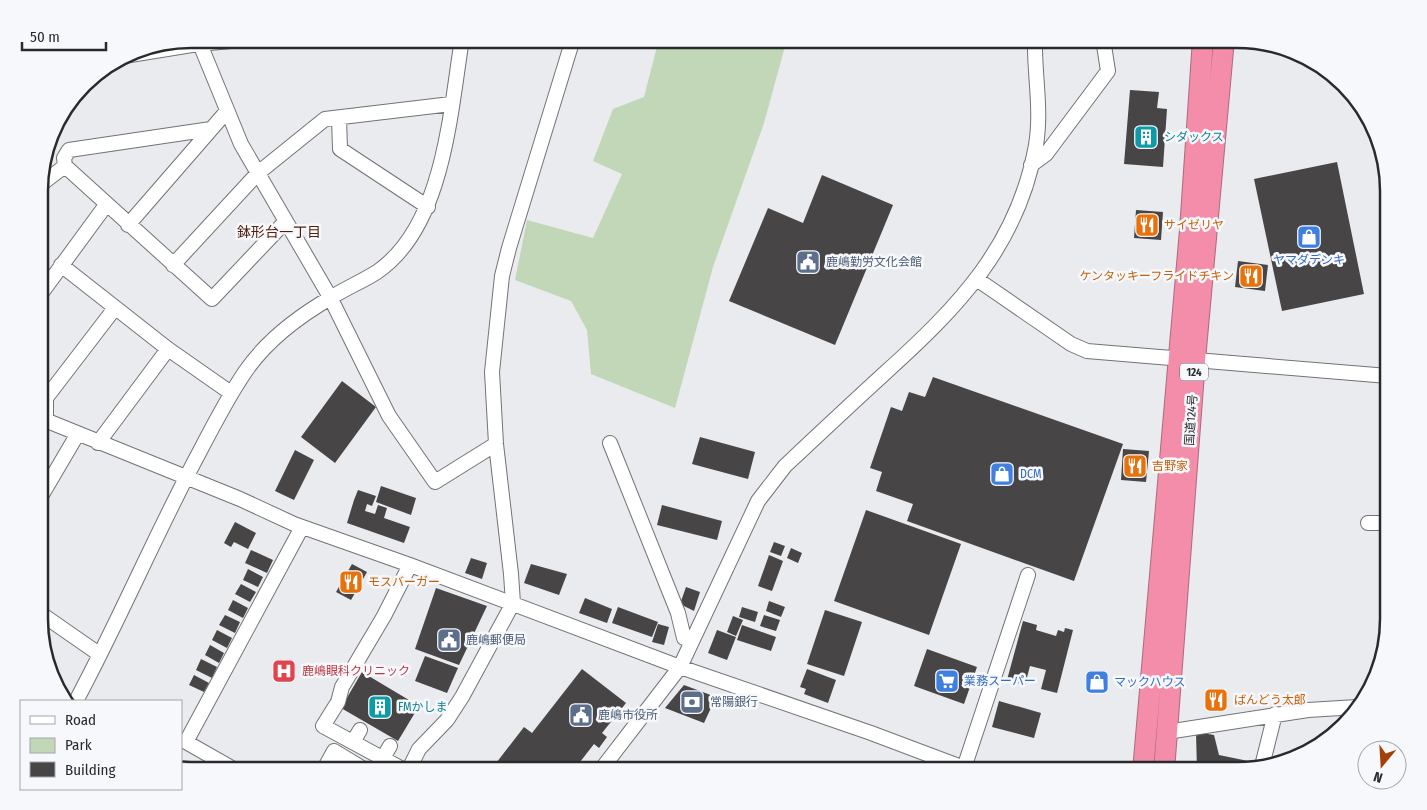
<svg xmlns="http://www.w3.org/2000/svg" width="1427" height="810" font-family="'Fira Sans Condensed','Noto Sans JP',sans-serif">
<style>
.green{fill:#c1d7b7}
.building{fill:#484546}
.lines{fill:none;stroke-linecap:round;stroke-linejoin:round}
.minor-casing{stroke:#717376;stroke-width:16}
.highway-casing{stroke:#ad6a7d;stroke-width:22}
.minor{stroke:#fff;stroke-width:14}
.highway{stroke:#f48da9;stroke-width:20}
.labels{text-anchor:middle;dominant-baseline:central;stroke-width:5;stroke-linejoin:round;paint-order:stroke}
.shield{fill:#f6f8fc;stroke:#66686a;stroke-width:1}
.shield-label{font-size:11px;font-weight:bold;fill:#292a2c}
.culture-label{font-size:12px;fill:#0d838f;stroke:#f6f8fc;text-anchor:start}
.food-label{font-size:12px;fill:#c56008;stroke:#f6f8fc;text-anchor:start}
.shop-label{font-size:12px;fill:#366cbe;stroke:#f6f8fc;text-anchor:start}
.service-label{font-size:12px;fill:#4e5e75;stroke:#f6f8fc;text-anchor:start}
.street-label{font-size:12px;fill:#292a2c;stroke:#f6f8fc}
.health-label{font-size:12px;fill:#be3a42;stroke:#f6f8fc;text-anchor:start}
.neighbourhood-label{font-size:14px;fill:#502009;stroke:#f6f8fc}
.rim{fill:none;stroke:#292a2c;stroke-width:2.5}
</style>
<rect width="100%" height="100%" fill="#e9ebee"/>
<path class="green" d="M659,39h128l-23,84 -51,144 -38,141 -84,-34 -4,-44 -16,-29 -56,-21 12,-60 66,18 29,-64 -29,-13 20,-52 31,-12z"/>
<path class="building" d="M1130,90l29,2 -2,16 10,1 -4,58 -39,-3z
M1337,162l27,132 -82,17 -28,-132z
M822,175l71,30 -58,140 -106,-44 39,-93 35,15z
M1136,210l27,2 -2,28 -27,-2z
M1238,261l30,4 -3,26 -30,-4z
M933,377l190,67 -49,137 -167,-60 6,-17 -37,-13 6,-19 -12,-4 21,-61 11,4 7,-19 16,5z
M342,381l34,26 -41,56 -34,-26z
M700,437l55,15 -7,27 -56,-15z
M1123,449l26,2 -3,31 -25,-2z
M295,450l19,10 -20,40 -19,-9z
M381,486l35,12 -5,17 -35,-13z
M358,490l18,6 -4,10 -5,-2 -2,7 10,3 3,-9 9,3 -3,10 26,9 -6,16 -57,-20 7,-23 5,1 -5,-1z
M662,505l60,16 -5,19 -60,-15z
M866,510l95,34 -32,91 -95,-34z
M235,522l21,11 -8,16 -14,-7 -3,5 -7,-4z
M774,542l11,4 -4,10 -11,-4z
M791,548l11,5 -4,10 -11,-5z
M251,550l22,10 -6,13 -22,-10z
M769,555l14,6 -11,30 -14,-5z
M471,558l16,5 -5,16 -17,-6z
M352,564l15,8 -16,28 -15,-8z
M531,564l36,10 -8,21 -35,-12z
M248,569l15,8 -5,10 -15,-7z
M241,584l15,8 -6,10 -15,-8z
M686,587l14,5 -6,19 -14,-7z
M436,588l51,18 -28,59 -44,-16z
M585,598l27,11 -5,14 -28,-10z
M233,600l15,8 -5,10 -15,-8z
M769,601l16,6 -4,10 -15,-6z
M618,607l40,15 -6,15 -40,-14z
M742,607l16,5 -3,10 -16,-5z
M825,610l37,12 -18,54 -37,-12z
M225,615l15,7 -5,11 -16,-8z
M764,615l16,5 -4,11 -16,-5z
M733,616l10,4 -7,16 -9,-4z
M1023,621l14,4 -1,5 20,6 2,-6 6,2 1,-4 8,2 -16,63 -16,-4 5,-19 -16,-4 -5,19 -18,-5z
M658,624l11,3 -5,18 -12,-3z
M742,625l34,12 -5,14 -34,-11z
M217,630l15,8 -5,10 -15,-8z
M717,630l19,7 -9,23 -19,-7z
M210,645l14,8 -5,10 -14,-8z
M927,649l50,18 -13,37 -50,-18z
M425,656l33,12 -11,25 -32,-12z
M201,659l16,8 -5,11 -16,-8z
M582,669l44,34 -24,30 5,4 -8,11 -5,-4 -21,27h-83l34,-44 8,6z
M807,669l29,11 -8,23 -24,-9 2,-5 -6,-2z
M362,672l57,34 -21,35 -57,-33z
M194,675l15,8 -5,9 -15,-7z
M684,685l32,12 -12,26 -39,-15z
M999,701l42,12 -7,25 -42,-11z
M1196,732l18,3 5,20 34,7v7l-7,2h-49z"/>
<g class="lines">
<g class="minor-casing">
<path id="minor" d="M198,39l43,105 89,153 59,119 46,66 61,-38
M124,56l74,-12 55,-5
M339,118l1,31 88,58
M211,129l-142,21 -5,8 1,8 147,133 73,-77
M1031,165l15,-11 62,-83 -5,-32
M40,185l25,-19
M128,225l99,-114
M61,265l107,84 63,44
M173,265l85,-92 67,-54 126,-15
M978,280l93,64 16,7 301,25
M40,295l66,-90
M40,418l200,81 54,25 116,41 270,102 191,66 101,38
M46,421v-23l69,-90
M98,443l70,-94
M610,443l68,170 6,25
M40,498l37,-63
M1368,523h20
M40,613l59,41
M76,701c44,-82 80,-168 124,-250 14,-27 28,-54 45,-79 21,-31 54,-56 87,-75 14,-9 31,-16 45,-25 67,-46 73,-159 85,-233
M1167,732l141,-22 49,-3
M353,742l7,-12
M383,758l7,-12
M1262,766l13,-52
M964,768l64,-193
M237,771l-51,-29 116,-215
M323,771l11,-20 33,20
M406,771l-83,-45 15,-24 4,-15 42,-71 26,-51
M408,771l11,-22 28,-29 15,-23 51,-94 -2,-29 -15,-130 -4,-72 10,-96 7,-28 64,-209
M600,771l80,-104 78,-166 27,-35c33,-31 66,-62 100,-93 73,-66 133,-127 151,-228 6,-36 -2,-71 -1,-106"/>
</g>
<g class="highway-casing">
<path id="highway" d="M1143,771l47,-541 13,-191
M1164,771l31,-411 29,-321"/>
</g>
<use href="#minor" class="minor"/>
<use href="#highway" class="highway"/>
</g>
<defs>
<g id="building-square" transform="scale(1.25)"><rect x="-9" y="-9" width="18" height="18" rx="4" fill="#0f9aa8" stroke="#f6f8fc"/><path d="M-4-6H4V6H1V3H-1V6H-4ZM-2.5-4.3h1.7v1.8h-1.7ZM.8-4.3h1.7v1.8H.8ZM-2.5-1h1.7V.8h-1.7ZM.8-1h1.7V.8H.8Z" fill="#fff"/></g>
<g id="restaurant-square" transform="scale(1.25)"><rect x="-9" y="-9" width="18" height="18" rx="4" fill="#e8710a" stroke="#f6f8fc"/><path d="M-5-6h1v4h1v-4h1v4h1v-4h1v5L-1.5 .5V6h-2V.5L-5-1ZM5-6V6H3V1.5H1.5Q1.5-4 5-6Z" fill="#fff"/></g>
<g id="shop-square" transform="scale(1.25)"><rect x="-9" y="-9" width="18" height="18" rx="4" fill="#3f7fe0" stroke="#f6f8fc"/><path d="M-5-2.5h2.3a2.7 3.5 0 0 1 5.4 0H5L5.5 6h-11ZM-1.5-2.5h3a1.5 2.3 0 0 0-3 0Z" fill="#fff"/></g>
<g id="civic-square" transform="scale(1.25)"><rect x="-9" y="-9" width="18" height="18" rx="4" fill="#5c6f8a" stroke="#f6f8fc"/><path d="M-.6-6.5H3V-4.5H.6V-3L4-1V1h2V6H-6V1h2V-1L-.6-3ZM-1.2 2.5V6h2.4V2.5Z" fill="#fff"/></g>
<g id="hospital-square" transform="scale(1.25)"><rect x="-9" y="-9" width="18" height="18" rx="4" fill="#e0444e" stroke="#f6f8fc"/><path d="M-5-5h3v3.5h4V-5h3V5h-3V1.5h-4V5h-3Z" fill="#fff"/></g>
<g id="supermarket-square" transform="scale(1.25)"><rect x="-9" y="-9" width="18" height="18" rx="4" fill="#3f7fe0" stroke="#f6f8fc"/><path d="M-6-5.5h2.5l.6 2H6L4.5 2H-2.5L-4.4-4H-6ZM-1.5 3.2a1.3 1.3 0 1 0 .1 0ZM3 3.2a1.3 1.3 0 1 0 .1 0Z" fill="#fff"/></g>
<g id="bank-square" transform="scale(1.25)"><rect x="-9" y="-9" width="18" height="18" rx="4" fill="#5c6f8a" stroke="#f6f8fc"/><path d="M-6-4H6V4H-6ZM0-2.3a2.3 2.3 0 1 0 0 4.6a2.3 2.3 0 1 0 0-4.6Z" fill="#fff"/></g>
</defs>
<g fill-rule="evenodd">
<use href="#building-square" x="1146" y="137"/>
<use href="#restaurant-square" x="1147" y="225"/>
<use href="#shop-square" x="1309" y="237"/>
<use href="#civic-square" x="808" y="262"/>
<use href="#restaurant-square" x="1251" y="276"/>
<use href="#restaurant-square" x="1135" y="466"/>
<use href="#shop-square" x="1002" y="474"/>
<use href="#restaurant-square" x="351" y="582"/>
<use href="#civic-square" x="449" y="640"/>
<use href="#hospital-square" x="284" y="671"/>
<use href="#supermarket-square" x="947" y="681"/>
<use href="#shop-square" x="1097" y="682"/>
<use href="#restaurant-square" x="1216" y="700"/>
<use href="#bank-square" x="692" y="702"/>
<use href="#building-square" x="380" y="707"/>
<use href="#civic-square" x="581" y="715"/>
</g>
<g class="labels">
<rect class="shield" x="1180" y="363.5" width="28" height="17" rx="4"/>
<g class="shield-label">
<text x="1194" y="372">124</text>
</g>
<g class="culture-label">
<text x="1164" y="137">シダックス</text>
<text x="398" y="707">FMかしま</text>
</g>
<g class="food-label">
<text x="1164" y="225">サイゼリヤ</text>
<text x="1234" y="276" text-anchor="end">ケンタッキーフライドチキン</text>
<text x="1152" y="466">吉野家</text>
<text x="368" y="582">モスバーガー</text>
<text x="1234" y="700">ばんどう太郎</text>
</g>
<g class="shop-label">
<text x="1309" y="260" text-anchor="middle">ヤマダデンキ</text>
<text x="1020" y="474">DCM</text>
<text x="964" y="681">業務スーパー</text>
<text x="1114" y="682">マックハウス</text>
</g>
<g class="service-label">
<text x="826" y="262">鹿嶋勤労文化会館</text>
<text x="466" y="640">鹿嶋郵便局</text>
<text x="710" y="702">常陽銀行</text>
<text x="598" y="715">鹿嶋市役所</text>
</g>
<g class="street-label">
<text transform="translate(1191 420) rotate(-86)">国道124号</text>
</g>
<g class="health-label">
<text x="302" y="671">鹿嶋眼科クリニック</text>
</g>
<g class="neighbourhood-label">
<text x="279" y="232">鉢形台一丁目</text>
</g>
</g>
<path d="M0 0H1427V810H0ZM191 48H1237A143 143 0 0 1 1380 191V619A143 143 0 0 1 1237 762H191A143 143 0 0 1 48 619V191A143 143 0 0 1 191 48Z" fill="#f6f8fc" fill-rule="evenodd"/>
<path class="rim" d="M191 48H1237A143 143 0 0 1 1380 191V619A143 143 0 0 1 1237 762H191A143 143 0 0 1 48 619V191A143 143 0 0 1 191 48Z"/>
<rect x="20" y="700" width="162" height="90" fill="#f6f8fc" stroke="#a4a6a9"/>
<rect x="30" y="716" width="25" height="8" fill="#ffffff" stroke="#a4a6a9"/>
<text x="65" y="725" font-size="15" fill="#292a2c">Road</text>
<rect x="30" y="738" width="25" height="15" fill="#c1d7b7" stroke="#a4a6a9"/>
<text x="65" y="750" font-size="15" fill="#292a2c">Park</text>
<rect x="30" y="762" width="25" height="15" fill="#484546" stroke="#a4a6a9"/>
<text x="65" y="775" font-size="15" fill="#292a2c">Building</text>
<g transform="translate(1382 765) rotate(198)"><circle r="24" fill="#f6f8fc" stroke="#a4a6a9"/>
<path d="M0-4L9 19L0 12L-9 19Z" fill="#a44108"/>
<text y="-8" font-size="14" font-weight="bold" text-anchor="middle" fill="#292a2c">N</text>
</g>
<path d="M22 42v8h84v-8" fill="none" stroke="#292a2c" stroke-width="2.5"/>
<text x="30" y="42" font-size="15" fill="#292a2c" stroke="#f6f8fc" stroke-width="4" paint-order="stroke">50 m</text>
</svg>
